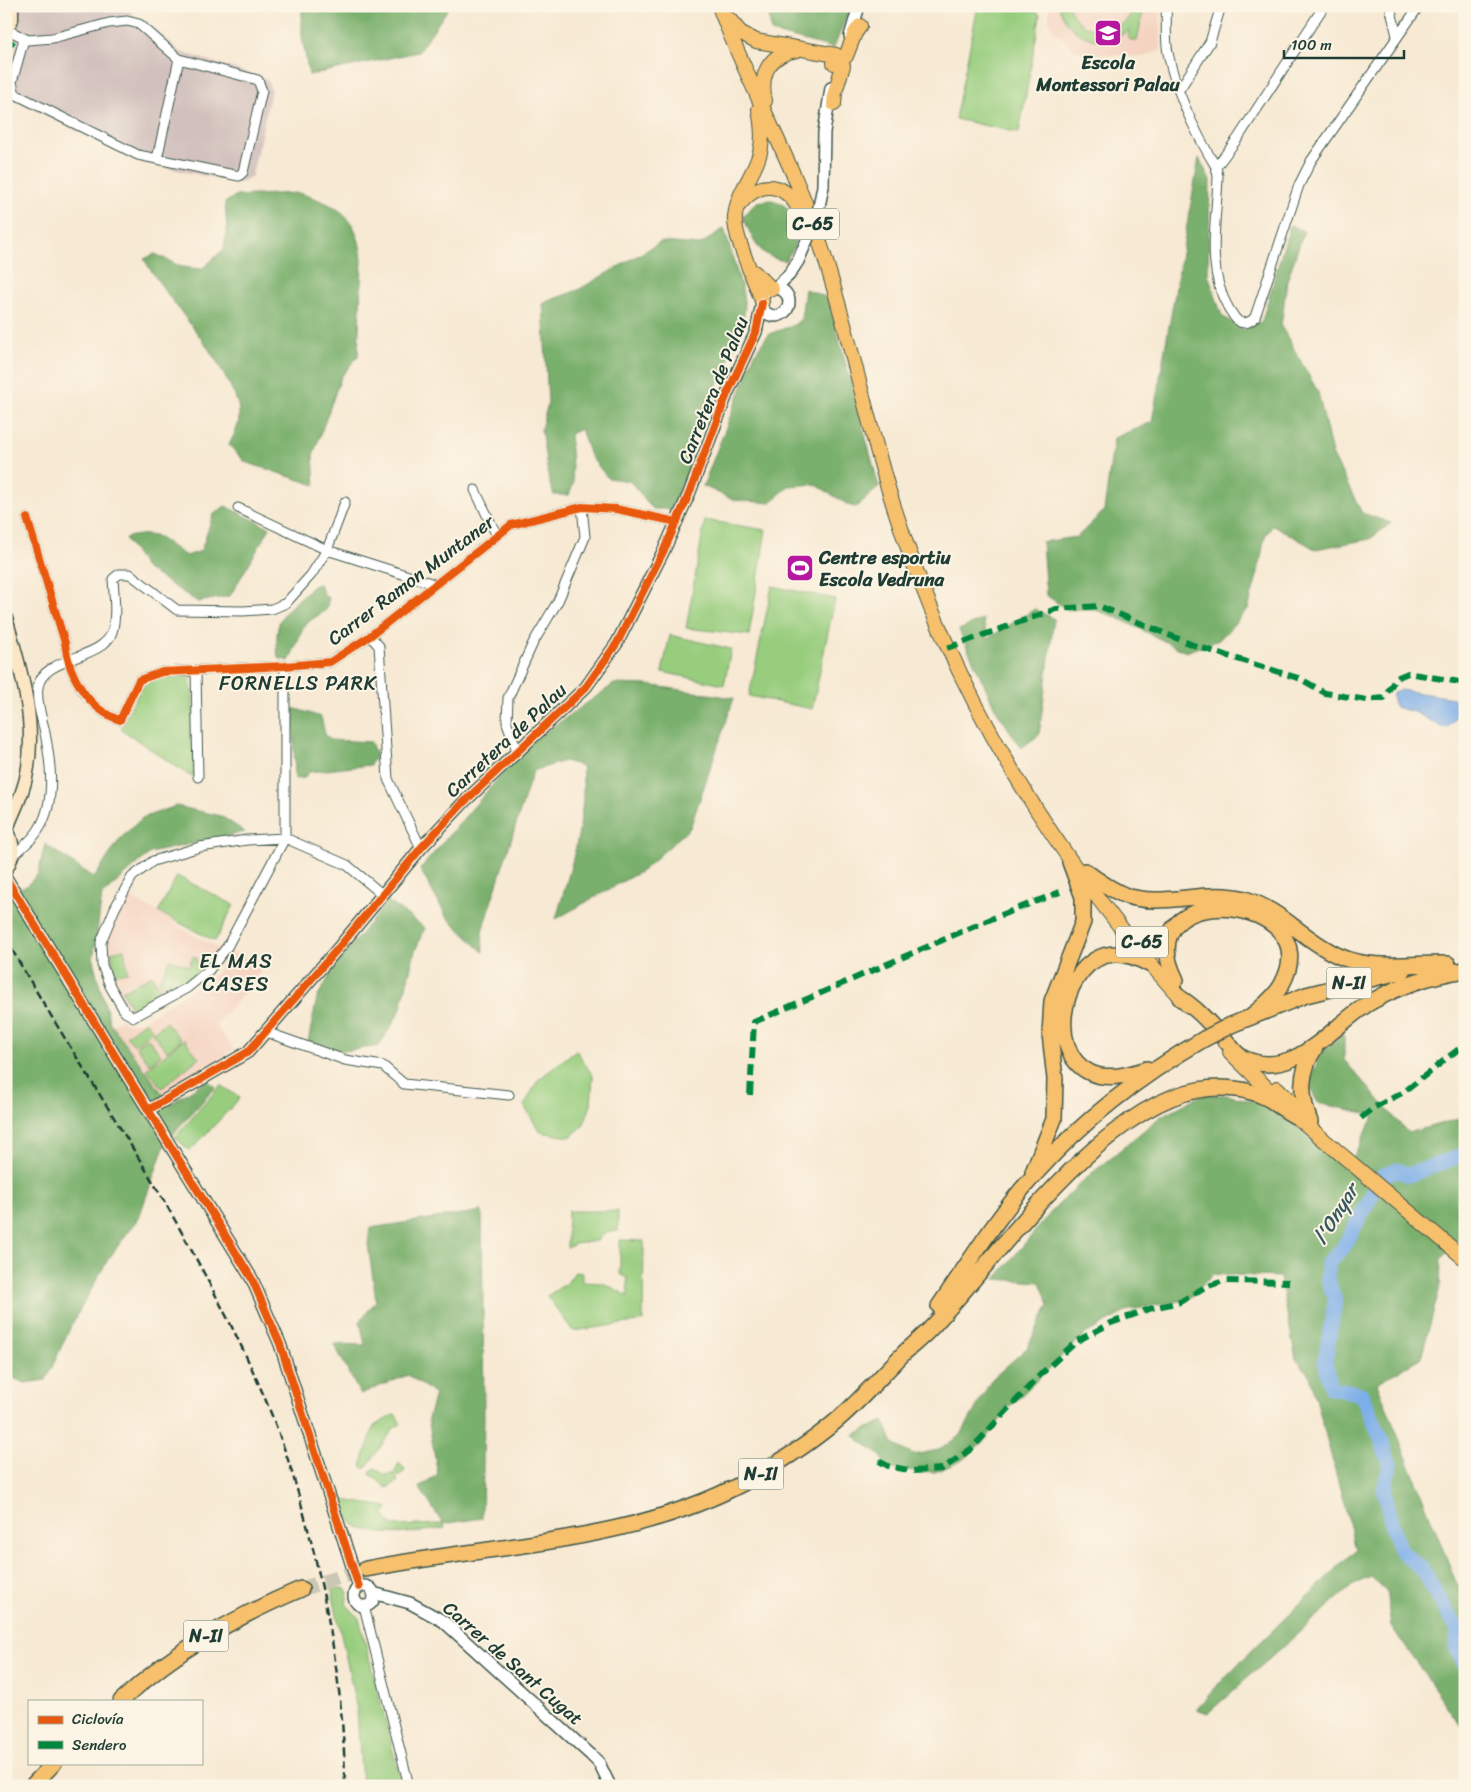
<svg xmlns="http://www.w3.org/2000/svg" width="1471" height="1792" font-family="Sriracha,sans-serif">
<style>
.built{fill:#f5d3c1}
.industrial{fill:#d1c0bc}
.green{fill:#98cd7e;stroke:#5c8559}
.forest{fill:#7ab06d;stroke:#4c7650}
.water{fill:#7baee8;stroke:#4d768e}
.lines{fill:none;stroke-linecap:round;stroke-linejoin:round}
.river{stroke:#7baee8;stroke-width:15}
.trunk-tunnel{stroke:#ccc7b3;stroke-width:15;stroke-dasharray:15 8;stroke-linecap:butt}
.minor-casing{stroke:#3f574c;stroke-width:11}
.tertiary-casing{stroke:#3f574c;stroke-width:14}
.secondary-casing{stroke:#3f574c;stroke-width:15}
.primary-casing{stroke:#3f574c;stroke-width:16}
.trunk-casing{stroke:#3f574c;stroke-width:18}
.minor{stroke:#fff;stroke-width:9}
.tertiary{stroke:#fff;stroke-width:11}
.secondary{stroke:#fce6c4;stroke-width:12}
.primary{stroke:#f7c06c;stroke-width:14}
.trunk{stroke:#f7c06c;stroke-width:15}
.rail{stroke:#1f3d34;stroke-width:2.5;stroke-dasharray:8 4;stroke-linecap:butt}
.tertiary-bridge-casing{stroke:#3f574c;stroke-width:14;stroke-linecap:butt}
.trunk-bridge-casing{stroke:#3f574c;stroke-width:18;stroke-linecap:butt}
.tertiary-bridge{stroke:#fff;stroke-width:11}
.trunk-bridge{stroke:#f7c06c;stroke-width:15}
.quiet{stroke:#00873e;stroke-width:6;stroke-dasharray:12 6;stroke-linecap:butt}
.cycleway-casing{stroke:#fcf5e5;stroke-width:11}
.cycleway{stroke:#e8590c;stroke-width:8}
.labels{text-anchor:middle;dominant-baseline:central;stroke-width:4;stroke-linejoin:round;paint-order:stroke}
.shield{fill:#fcf5e5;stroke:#617469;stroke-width:1}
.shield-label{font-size:18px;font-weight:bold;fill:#1f3d34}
.poi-label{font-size:19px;font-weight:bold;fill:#1f3d34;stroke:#fcf5e5}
.street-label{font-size:19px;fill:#1f3d34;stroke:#fcf5e5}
.neighbourhood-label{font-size:20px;letter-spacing:1px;fill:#1f3d34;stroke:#fcf5e5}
.water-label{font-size:20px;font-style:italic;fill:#365961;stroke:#fcf5e5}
</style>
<rect width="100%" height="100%" fill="#fcf5e5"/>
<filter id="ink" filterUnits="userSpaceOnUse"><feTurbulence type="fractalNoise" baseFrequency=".02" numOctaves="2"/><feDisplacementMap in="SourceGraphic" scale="10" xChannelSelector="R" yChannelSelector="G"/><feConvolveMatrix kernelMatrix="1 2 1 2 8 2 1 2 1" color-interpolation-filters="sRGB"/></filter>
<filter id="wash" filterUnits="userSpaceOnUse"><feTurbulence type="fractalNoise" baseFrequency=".0096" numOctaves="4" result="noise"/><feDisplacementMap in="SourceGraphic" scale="20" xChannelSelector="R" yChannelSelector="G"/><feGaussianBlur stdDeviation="1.12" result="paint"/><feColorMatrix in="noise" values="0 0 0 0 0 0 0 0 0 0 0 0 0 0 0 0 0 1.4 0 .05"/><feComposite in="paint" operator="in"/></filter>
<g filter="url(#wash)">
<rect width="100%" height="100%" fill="#f7e9d3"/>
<path class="built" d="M1049,6h111l1,44 -18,7 -61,-4 -8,-4 -20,-18 -5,-10z
M128,896l45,25 2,4 48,25 -23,22 -64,39 -7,-3 -11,-17 -11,-30 2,-25 6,-17z
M231,951l32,16 -25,34 -23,23 19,26 -71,43 -51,-68 9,-7 6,5h10l8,-3 70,-46z"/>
<path class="industrial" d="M6,6h125l1,9 12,5 37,32 86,27 4,11 -19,86 -10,6h-8l-96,-20 -127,-64 -4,-8v-7l10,-38 -11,-2z"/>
<path class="green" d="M978,6h34l26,6 2,4 -21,117 -64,-14z
M1059,6h10c10,32 56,33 65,0h10l-7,35 -9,-2 1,-9c-27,20 -61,8 -70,-24z
M705,520l61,10 -17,105 -63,-7z
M772,586l63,13 -23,110 -63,-13z
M670,635l61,14 -7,36 -62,-13z
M189,677l4,18 1,81h-4l-69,-47c8,-15 17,-46 36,-51 10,-2 22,-1 32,-1z
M177,876l57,29 -19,36 -57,-29z
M124,949l4,23 -13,2 -4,-22z
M193,956l4,2 -1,3 6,7 -3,4 -34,19 -6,-10 11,-22 19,7z
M152,975l10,17 -30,17 -10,-18z
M145,1021l8,9 -19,15 -8,-9z
M166,1022l15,18 -14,11 -15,-18z
M147,1037l14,18 -11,9 -14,-18z
M184,1039l15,19 -37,30 -15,-19z
M576,1050l17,26 -2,29 -8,21 -13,11 -30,-5 -16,-26 14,-26z
M221,1085l19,13 -50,53 -15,-14z
M568,1211h50v20l-14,2 -7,8 -22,3 -8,4z
M620,1240l24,1 -1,80 -70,10 -26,-35 20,-13 8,-11 7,1v9l21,1 25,13 -1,-18 -7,-4z
M395,1414l6,10 -7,4 -29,41 -4,-3 13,-40z
M399,1463l6,6 -1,3 -8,5 2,4 -11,7 -18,-15 6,-5 9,7 10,-1z
M342,1497l1,3 44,7 1,3 -5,4 10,12 50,-2 2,4c-25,4 -75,13 -95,-7 -5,-5 -8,-15 -11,-21z
M331,1586l15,3 2,4 -2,11 13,14 43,168h-40l-5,-76z"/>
<path class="forest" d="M302,6h148l-32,46 -109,23 -7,-38z
M768,6h82l-16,42 -63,-16z
M1199,158l11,22 -2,94 14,42 22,14 18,-9 28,-96 14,6 -17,50 -6,45 37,66 14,62 30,59 29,10 -21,16 -55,10 -42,-24 -8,11 -7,36 -10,37 -29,31 -33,12 -72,-36 -24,-7 -22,1 -22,-15 -4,-53 35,-5 27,-26 10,-73 38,-16z
M299,193c41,13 58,22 63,66l-4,97 -17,21 -28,78 2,30 -70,-23 -16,-17c5,-10 11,-20 10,-32 0,-11 -7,-24 -12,-33 -22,-44 -58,-78 -83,-121l11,-5 27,13 20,2 22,-20 3,-20 -2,-26 10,-7z
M771,200c25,5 22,24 24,46l-10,15c-28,-5 -32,-21 -42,-45l14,-14z
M724,228l18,61 3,19 -4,24 -49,106 -4,33 -17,38h-18l-23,-28 -22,-3 -18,-22 -9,-27 -11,5 3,50 -4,11h-15l-5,-14 -8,-52 7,-26 -5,-100 35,-13 83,-48 39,3z
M805,289l23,9 51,189 -23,20 -6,-1 -35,-22 -26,2 -19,17 -36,-3 -31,-14 52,-133 14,-19 25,-9 7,-6z
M225,506l45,22 -40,68 -32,6 -53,-34 -20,-30c33,-9 35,2 61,18l15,-5 12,-36z
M319,584l6,12 4,2 -3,12 -21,14 -16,37 -11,-3c-5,-45 6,-43 35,-72z
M1035,609l19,10 -15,116 -18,13 -26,-40 -36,-78 24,-11 4,20z
M614,684l34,1 86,13 -44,130 -47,42 -87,49c14,-49 32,-101 26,-153l-18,-5 -31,10 -51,160 1,21 -37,-36 -26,-47 107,-124z
M293,708l28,9 4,17 6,6 40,2 5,14 -6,9 -61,7 -5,6 -9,1z
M176,806l45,10 24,16 -95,21 -48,42 -9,66 17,62 60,81 37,-24 9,7 -38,41 -14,19 -25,70 -32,44 -36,65 -25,54 -22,3 -15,-7 -3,-11v-477l19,-1 13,-13 7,-30 49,34 26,-39 22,-21z
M388,901l37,27 -10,23 -15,60 -21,35 -49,7 -22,-11 9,-44 20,-35z
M1344,1033v27l64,73 57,-16v114l-24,28 -1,28 -19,71 -44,25 79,199 9,13v137l-74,-106 -5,-36 -15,-13 -17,7 -146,129 -12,-4 34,-37 126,-123 -46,-173 -14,-17 -16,-82 -67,-3 -24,25 -60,11 -44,24 -77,74 -21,30 -26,23 -26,11 -49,-3 -5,-13 -28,-21 31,-14 9,23 20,11 26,-5 22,-15 31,-56 35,-31 22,-43 -9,-23 -45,-3 57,-68 33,-32 75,-62 42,-22h25l34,8 31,19 55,48 27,-55 -56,-12 -10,-18 13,-32z
M482,1211l2,207 -2,100 -39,6 -24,-37 19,-13 -10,-56 7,-24 -27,-19 -48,19 -26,-50 31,1 -5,-24 16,-20 -8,-57 2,-16z"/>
<path class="water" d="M1400,690l54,8c5,11 3,22 -7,30l-6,-1 -24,-14 -22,-6 -3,-11 2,-4z"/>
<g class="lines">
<path class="river" d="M1465,1154l-56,21 -12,-5 -14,5 -40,73 -15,15 -1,14 8,24 -10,60 6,27 30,6 18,39 11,32 -6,24 9,41 8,21 21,18 36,61 -2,18 9,17"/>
</g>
</g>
<g filter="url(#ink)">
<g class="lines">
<path class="trunk-tunnel" d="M301,1589l65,-20"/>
<g class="minor-casing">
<path id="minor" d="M1166,6c1,16 -1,32 2,47 8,41 27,79 48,114l2,9c-1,44 -13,93 11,133 3,4 5,9 9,12 6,4 13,1 17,-4l44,-132 12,-24 108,-155
M1390,6l7,30
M8,30l20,10 25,-2 56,-15 18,-2 12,3 40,35 79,21 4,11 -19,81 -4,4 -101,-21 -123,-61 -3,-12 12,-43
M1179,90l31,-48 11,-36
M157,159l22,-100
M1216,167l22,-29 86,-132
M475,490l22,46
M238,508l89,42 107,34
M27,518l38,125c3,31 23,67 55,77l19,-40 23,-8 123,-6 45,-4 40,-26 141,-111 71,-18 34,2 61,13
M370,636l9,10 9,133 33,69
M285,666v172l-58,109 -18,23 -22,18 -53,29 -9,-5 -15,-26 -8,-21 -1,-23 14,-34 17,-31 21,-16 47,-14 47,-7 38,-2 62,27 36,30
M196,670l2,107
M518,753l-11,-30 1,-25 25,-55 25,-42 27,-64 -3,-30
M12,857c7,-7 16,-14 22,-21 24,-29 17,-74 10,-108 -3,-12 -8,-28 -6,-41 5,-31 65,-27 74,-55 5,-16 2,-37 1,-53l6,-5h11l47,36 66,1 29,-2 14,-6 25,-28 16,-25 18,-48
M266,1032l79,28 38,6 21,18 105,11
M364,1606l45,180"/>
</g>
<g class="tertiary-casing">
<path id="tertiary" d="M850,36l9,-30
M823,186l1,-54 7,-44
M775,288l14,-13 9,-14
M761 302a14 14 0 1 1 28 0a14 14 0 1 1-28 0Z
M6,878l246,401 28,65 79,243
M148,1110l100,-58 92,-106 81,-98 43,-46 122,-115 31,-44 47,-93 25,-56 38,-100 29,-62 6,-29
M354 1596a10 10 0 1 1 20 0a10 10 0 1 1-20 0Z
M373,1593l37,10 33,18 148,134 8,8 11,23"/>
</g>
<g class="secondary-casing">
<path id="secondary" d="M6,31l6,-12v-13
M6,618c15,52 32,106 20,160 -4,19 -13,34 -19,51
M6,828c8,14 9,28 0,41"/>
</g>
<g class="primary-casing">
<path id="primary" d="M719,6c30,81 74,156 101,237 29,87 46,177 74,264 59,186 161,354 293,498
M729,19l11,13 16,9 80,14 7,11 -8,26 -1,12
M834,63l12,-7 9,-23 5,-7
M765,101c-6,-27 4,-47 32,-51
M759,109c3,17 5,34 -1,50 -7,20 -21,35 -23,57 -2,20 20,64 27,85
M738,206c23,-29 49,-24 64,9
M754,272l18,17
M1230,1052l51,50
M1277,1088l33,33
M1298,1118l167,141"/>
</g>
<g class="trunk-casing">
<path id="trunk" d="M1085,871c12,9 25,18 39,24 39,14 81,-7 121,4 36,11 60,42 94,57 32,15 74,7 109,8
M1176,980c-53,-105 156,-87 106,4 -6,12 -18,21 -28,30
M1180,998c18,11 32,28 47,44 4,5 10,13 16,16 52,25 89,-34 128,-56 29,-17 61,-27 94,-32
M1231,1025l75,-30 97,-24
M1147,1069c-17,5 -38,12 -56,4 -48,-21 -28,-117 24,-119 13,-1 25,5 36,11
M1310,1122c-10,-27 -11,-49 5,-74
M1033,1172l21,-53 1,-40 -5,-45 2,-33 31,-79v-25l-13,-35
M939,1306c31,-45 61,-94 99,-135 48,-54 104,-96 166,-132
M366,1569c127,-25 265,-25 381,-88 34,-19 67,-40 96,-66 22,-20 41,-42 62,-63 10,-9 20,-17 28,-26 65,-70 168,-219 265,-236 23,-4 50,-2 71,9 9,6 18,13 28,18
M121,1701c53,-50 114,-84 180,-112
M32,1786l22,-23"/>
</g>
<use href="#minor" class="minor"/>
<use href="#tertiary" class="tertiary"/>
<use href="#secondary" class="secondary"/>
<use href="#primary" class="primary"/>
<use href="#trunk" class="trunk"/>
<path class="rail" d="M6,939c54,96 116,187 170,283 43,78 87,159 114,244 32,104 54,211 55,320"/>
<g class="tertiary-bridge-casing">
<path id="tertiary-bridge" d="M798,261l19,-44 6,-31"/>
</g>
<g class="trunk-bridge-casing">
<path id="trunk-bridge" d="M1204,1039l27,-14"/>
</g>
<use href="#tertiary-bridge" class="tertiary-bridge"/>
<use href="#trunk-bridge" class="trunk-bridge"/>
<path class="quiet" d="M6,50l11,-14
M947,648l109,-39 43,-3 94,39 108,34 24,14 42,7 17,-2 12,-20 12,-5 57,10
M750,1095l4,-73 237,-103 69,-27
M1361,1118l14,-11 29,-15 61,-48
M879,1461l9,5 25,5 29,-2 29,-20 70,-75 36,-33 34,-18 41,-15 28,-6 25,-15 19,-6 65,1"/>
<g class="cycleway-casing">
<path id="cycleway" d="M27,518l38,125c3,31 23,67 55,77l19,-40 23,-8 123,-6 45,-4 40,-26 141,-111 71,-18 34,2 61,13
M6,878l246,401 28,65 79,243
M148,1110l100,-58 92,-106 81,-98 43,-46 122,-115 31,-44 47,-93 25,-56 38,-100 29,-62 6,-29"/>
</g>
<use href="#cycleway" class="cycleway"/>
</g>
</g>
<defs>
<g id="school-square" transform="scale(1.4375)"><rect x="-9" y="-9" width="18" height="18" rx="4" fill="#b5179e" stroke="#fcf5e5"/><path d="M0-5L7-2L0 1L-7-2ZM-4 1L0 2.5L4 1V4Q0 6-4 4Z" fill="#fff"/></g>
<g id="stadium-square" transform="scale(1.4375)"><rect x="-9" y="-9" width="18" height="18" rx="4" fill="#b5179e" stroke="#fcf5e5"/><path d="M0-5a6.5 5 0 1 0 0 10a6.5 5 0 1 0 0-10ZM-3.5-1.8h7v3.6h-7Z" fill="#fff"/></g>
</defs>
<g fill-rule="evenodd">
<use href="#school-square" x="1108" y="33"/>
<use href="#stadium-square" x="800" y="568"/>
</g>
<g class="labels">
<g class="shield">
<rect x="787" y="208.5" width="52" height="31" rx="4"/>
<rect x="1116" y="926.5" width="52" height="31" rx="4"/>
<rect x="1326.5" y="967.5" width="45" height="31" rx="4"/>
<rect x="738.5" y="1458.5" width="45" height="31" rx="4"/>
<rect x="183.5" y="1620.5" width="45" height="31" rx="4"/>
</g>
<g class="shield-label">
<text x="813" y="224">C-65</text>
<text x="1142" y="942">C-65</text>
<text x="1349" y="983">N-II</text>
<text x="761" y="1474">N-II</text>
<text x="206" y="1636">N-II</text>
</g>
<g class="poi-label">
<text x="1108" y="62">Escola<tspan x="1108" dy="22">Montessori Palau</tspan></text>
<text x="819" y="557" text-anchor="start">Centre esportiu<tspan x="819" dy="22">Escola Vedruna</tspan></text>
</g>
<g class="street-label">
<text transform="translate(713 390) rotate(-68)">Carretera de Palau</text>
<text transform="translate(411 580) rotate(-37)">Carrer Ramon Muntaner</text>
<text transform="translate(506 740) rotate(-43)">Carretera de Palau</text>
<text transform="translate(513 1663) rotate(41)">Carrer de Sant Cugat</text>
</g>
<g class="neighbourhood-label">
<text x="298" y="683">FORNELLS PARK</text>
<text x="236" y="961">EL MAS<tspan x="236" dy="23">CASES</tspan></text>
</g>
<g class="water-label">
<text transform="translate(1336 1214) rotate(-58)">l'Onyar</text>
</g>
</g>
<rect width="1471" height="1792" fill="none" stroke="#fcf5e5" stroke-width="25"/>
<rect x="28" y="1700" width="175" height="65" fill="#fcf5e5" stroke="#a4ab9e"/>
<rect x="38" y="1716" width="25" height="8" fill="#e8590c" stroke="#a4ab9e"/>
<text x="72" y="1724" font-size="15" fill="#1f3d34">Ciclovía</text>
<rect x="38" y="1741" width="25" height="8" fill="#00873e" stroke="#a4ab9e"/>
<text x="72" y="1750" font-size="15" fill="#1f3d34">Sendero</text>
<path d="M1284 50v8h120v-8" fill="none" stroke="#1f3d34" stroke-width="2.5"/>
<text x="1291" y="50" font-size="15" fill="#1f3d34" stroke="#fcf5e5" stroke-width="4" paint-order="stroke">100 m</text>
</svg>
